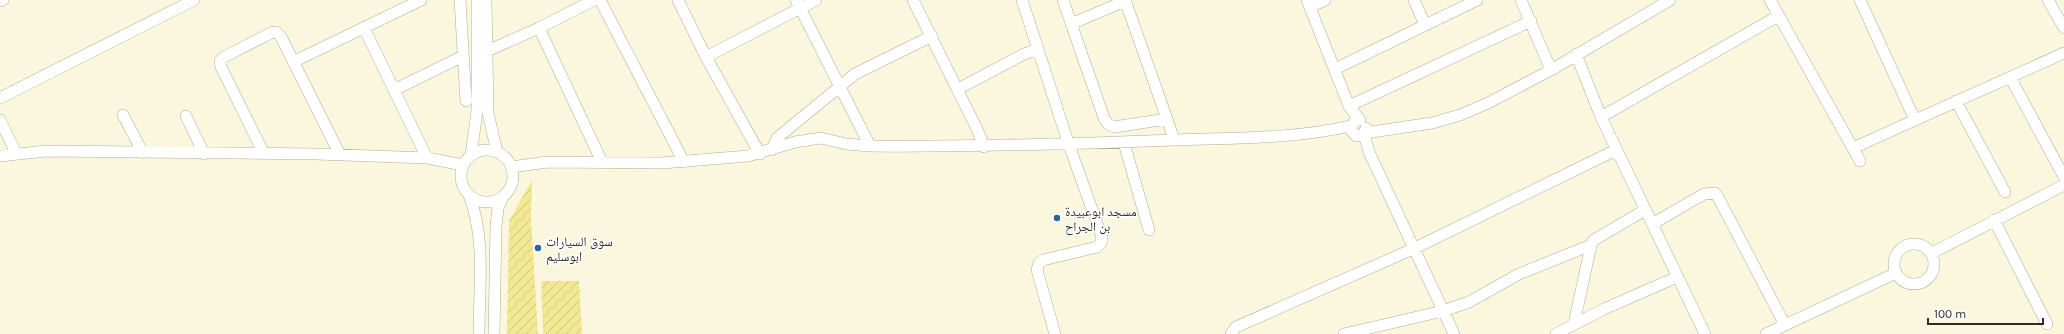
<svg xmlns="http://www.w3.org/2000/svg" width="2064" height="334" font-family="Karla,'Noto Naskh Arabic',sans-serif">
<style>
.garden{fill:url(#garden-furrows)}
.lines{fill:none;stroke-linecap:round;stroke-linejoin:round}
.minor-casing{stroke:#b0ae96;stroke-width:12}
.minor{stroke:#fff;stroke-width:11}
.poi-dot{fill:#28669c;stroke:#fff;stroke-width:1.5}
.labels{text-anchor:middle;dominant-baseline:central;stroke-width:3;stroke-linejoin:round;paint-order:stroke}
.poi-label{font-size:13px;fill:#2e2d24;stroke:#fff;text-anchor:start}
</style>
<defs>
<pattern id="garden-furrows" width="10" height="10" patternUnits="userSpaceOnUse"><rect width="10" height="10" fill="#f2e792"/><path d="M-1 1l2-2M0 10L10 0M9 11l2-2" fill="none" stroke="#d0c67e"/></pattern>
</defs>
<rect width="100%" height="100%" fill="#faf7de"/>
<path class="garden" d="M532,180l-1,39 7,115h-31l2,-113z
M541,281h38l3,53h-39z"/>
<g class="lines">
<g class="minor-casing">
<path id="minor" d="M460,0l6,101
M486,0l2,113 9,39
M600,0l84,162
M678,0l28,57 54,97
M796,0l74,146
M913,0l64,129 7,18
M1022,0l47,145 33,92 -1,6 -4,4 -54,13 -4,3 -2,7 18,64
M1063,0l41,118 4,6 6,3 53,-8 -42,-119
M1307,0l42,106 11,14
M1414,0l11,25
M1521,0l30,70
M1770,0l90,161
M1860,0l55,120
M2048,0l16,28
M0,1l3,-1
M1310,7l15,-7
M1071,24l54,-23
M364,28l63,130
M539,28l63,134
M487,51l52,-23 55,-28
M1576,54l25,63 104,217
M706,57l110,-57
M293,62l128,-62
M1335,69l142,-69
M2010,77l54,100
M958,89l66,-35 14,-5
M394,90l69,-34
M0,98l194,-98
M1956,101l49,91
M1349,106l182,-85
M123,115l20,38
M186,116l18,38
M1601,117l177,-101
M1167,119l7,21
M0,120l16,33
M1354,122l-4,7 6,7 8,-2 2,-6
M1365,133l67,-10 28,-8 28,-12 63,-33 119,-70
M1364,134l5,18 85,182
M1124,143l25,87
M1853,148l211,-95
M772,150l5,-12 5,-4 73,-60 77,-38
M461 176a26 26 0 1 1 52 0a26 26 0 1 1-52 0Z
M264,154l-43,-87 -1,-6 4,-4 49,-25h3l5,5 59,118
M471,155l6,-44v-111
M0,156l46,-5 271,3 110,4 36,7
M511,167l37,-5 114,1 86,-7 47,-14 26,-4 25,6 24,2c102,1 203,-2 305,-6 58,-2 119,-1 175,-14
M469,195c17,43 10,93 10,139
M1994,220l53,104
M1652,224l52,-30 11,-1 3,4 67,128
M1894 264a20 20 0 1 1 40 0a20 20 0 1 1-40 0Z
M1932,253l132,-68
M1574,324l17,-79 3,-5 51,-30
M494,334l2,-108 2,-18 6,-13
M1231,334l5,-7 177,-78 203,-99
M1344,334l99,-23 26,-9 50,-28 72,-29
M1556,334l48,-25 73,-32
M1766,334l130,-61"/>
</g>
<use href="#minor" class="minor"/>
</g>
<g class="poi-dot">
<circle cx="1057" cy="218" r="4"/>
<circle cx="538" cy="248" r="4"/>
</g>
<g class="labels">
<g class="poi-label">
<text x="1065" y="211">مسجد ابوعبيدة<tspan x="1065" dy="15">بن الجراح</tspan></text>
<text x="546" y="241">سوق السيارات<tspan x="546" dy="15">ابوسليم</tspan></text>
</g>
</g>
<path d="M1928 318v6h115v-6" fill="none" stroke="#2e2d24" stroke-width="2"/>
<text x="1934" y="318" font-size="12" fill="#2e2d24" stroke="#ffffff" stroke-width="3" paint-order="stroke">100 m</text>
</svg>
